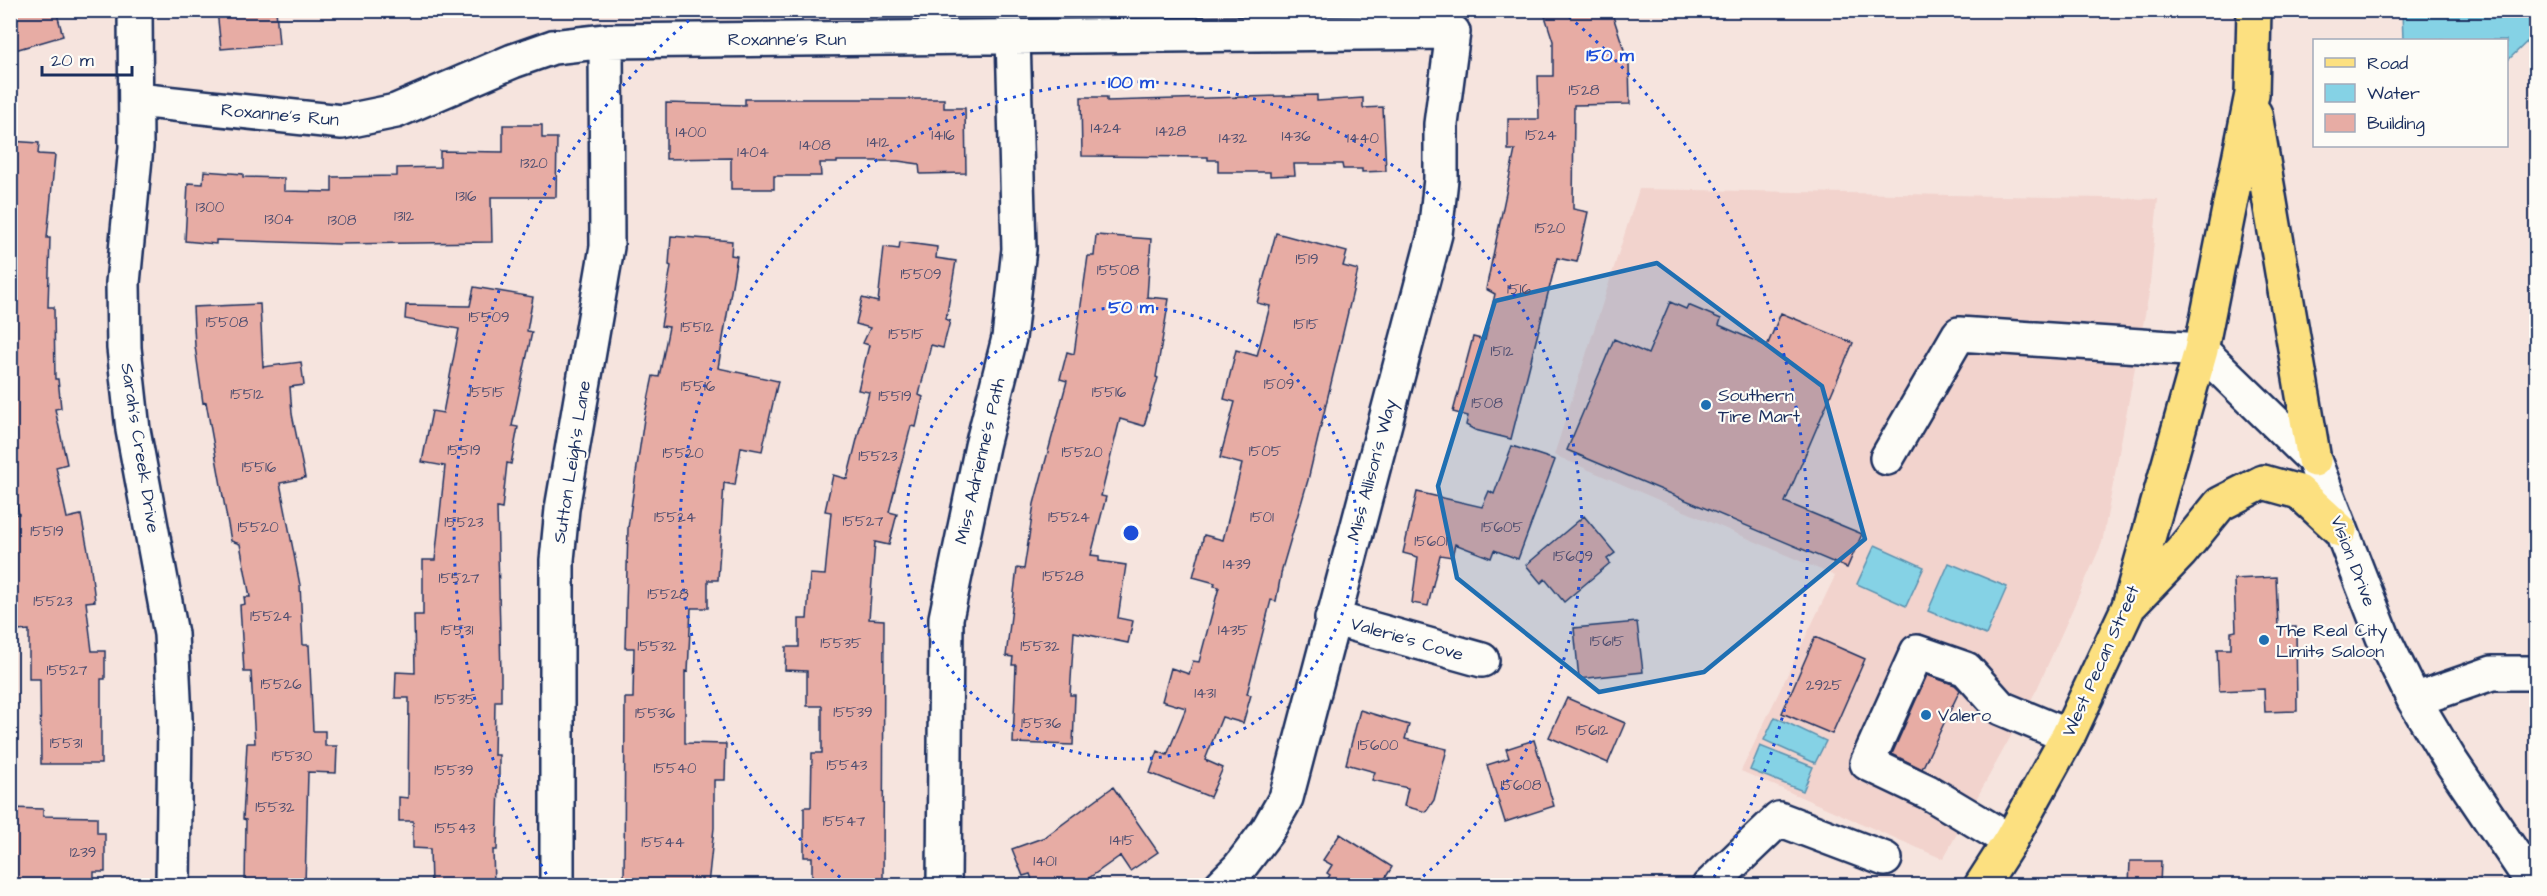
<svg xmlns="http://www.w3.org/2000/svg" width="2547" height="896" font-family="'Architects Daughter',sans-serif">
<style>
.built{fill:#f2d3cd}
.water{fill:#85d2e5;stroke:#5b91af;stroke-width:1.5}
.building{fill:#e7aca4;stroke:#1b2f5e;stroke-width:1.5}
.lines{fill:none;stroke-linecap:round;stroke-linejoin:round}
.minor-casing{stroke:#1b2f5e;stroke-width:38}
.major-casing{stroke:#1b2f5e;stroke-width:38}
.minor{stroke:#fdfcf7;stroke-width:33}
.major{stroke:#fce080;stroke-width:33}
.marked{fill:#1f6fb2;fill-opacity:0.2;stroke:#1f6fb2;stroke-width:4.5;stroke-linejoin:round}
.ring{fill:none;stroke:#1d4ed8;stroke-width:3;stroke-dasharray:3 6}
.poi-dot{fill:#1f6fb2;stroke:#fdfcf7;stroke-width:2}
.labels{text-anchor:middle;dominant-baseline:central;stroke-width:4.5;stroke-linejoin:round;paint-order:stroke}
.number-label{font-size:15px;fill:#4e4e70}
.street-label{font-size:18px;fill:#1b2f5e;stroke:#fdfcf7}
.poi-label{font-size:18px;fill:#1b2f5e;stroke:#fdfcf7;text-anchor:start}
.centre{fill:#1d4ed8;stroke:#fdfcf7;stroke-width:3}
.ring-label{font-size:18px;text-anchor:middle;font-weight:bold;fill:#1d4ed8;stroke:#fdfcf7;stroke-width:4.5;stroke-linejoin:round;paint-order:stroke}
</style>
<rect width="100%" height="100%" fill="#f6e4de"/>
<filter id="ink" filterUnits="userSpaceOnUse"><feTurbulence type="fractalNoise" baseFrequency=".0167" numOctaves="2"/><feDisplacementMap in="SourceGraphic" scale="12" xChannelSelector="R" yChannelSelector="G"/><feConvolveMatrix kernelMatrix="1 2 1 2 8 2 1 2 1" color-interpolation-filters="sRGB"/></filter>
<g filter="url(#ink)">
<path class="built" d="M1639,189l519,10 -9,94 -47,250 -65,146 -94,170 -202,-88 94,-195 -281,-121z"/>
<path class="water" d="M2402,11h134v22l-29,28 -1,-21h-103z
M1875,545l49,22 -18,39 -49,-22z
M1949,563l58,24 -21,48 -58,-24z
M1775,717l51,24 -11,22 -51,-23z
M1760,746l53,21 -10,24 -53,-21z"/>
<path class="building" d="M10,10h46l7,26 -48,14 -5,-16z
M217,10h59l3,34 -58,5z
M1543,10h68l18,55 1,39 -56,1 -1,104 15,3 -11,50 -20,-4 -46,181 -36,-9 -9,-5 2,-9 -15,-4 20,-75 12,3 10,-46 -9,-5 29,-139h-7v-31h31l-1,-43h15v-35z
M1317,95v6l46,-3v10l20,-1 3,64 -24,1v-3h-19l-1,-5h-48l1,11 -25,1v-4h-52v-12h-10v-3l-126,-1 -1,-59h26v4z
M745,99h199v9h21l1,65 -46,1 -1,-10 -21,-3h-61v2h-17l1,13h-47v13h-43v-31l-65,1v-56l79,2z
M503,125h39v13h15l-1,59h-65l1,45 -153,2 -123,-4v4l-31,-3 3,-58 15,1 1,-13 39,3v3l41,1v13l48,1v-15l65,-1v-8l43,-1v-16l63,1z
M10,141l29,2 -1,11 17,1 -8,83h3l-2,69h6l1,72h3l3,29 -6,1 12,55 -11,3 11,51 14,-3 9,46 5,40 -9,1 6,49h13v28h-4v85h-60l-1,-85h-11v-49l-11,1 -8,-71v-45l9,-1 -9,-37z
M1276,233l71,19 -4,14 15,4 -50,210 -26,89 -6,32 -5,-1 -24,94 4,1 -8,28 -21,-6 -17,43 18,8 -13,29 -60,-24 8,-22 9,4 19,-47 -24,-7 9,-33 18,6 4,-13 6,1 20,-75 -5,-1 1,-3 -22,-6 11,-42 19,5 19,-76 -22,-6 15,-56 -11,-3 12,-49 21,6 13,-50 -13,-3z
M1096,235l55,4 -4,58 22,2 -13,78 2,1 -14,48 -24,-7 -19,77 5,1 -15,58 8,1v5l27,4 -8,53 15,3 -5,22 -54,-11 -4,63h5l-2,50 -60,-2 3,-78h-4l1,-8 -7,-1 11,-88 7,1 10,-65 33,-123 -7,-2 7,-27 7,2 14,-98h6z
M671,236l61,5 -1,14 6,1 -19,112 60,13 -16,70 -21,-4 -6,38 -11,-2 -6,97h-10v28h-17l-3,64 -3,-1v72l41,1 -1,36h-11v48l-6,57h-84l1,-187h8l1,-50h-9l3,-120 16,-109 9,-43 6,1 10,-50 -8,-1 10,-60 -2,-1z
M900,242l37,5 -1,11 20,3 -10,58 4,2 -7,27 -12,-3 -12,50 4,2 -7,30 -5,-1 -22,86 8,2 -8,31 -14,-3 -6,77 15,1 -1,265h-71v-28h-8v-50h7l1,-54h10v-47h-15v-35l-22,-1 1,-23h13v-28h8l3,-45 15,1 6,-63 -6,-1 8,-36 14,4 22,-87 -11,-2 11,-45 -6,-2 7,-15 -14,-4 6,-26 16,4 6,-55 15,2z
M474,287l59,10 -6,34 5,1 -20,94 6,1 -7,37 -4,-1 -5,46 -5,-1 4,166v27h-6l-1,54h5v29l-2,66h-4l1,35h-53v-2l-10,1 -1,-35 -17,-1v-27h-14v-24l9,1 1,-100h-14l1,-26 19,1 -1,-58h9v-55h12l10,-94 -23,-4 10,-51 11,2 16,-84 -54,-10 1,-14 64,1z
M1670,302l16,7 2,-4 33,14 -2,6 48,21 14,-33 72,30 -68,159 77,32 -15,34 -280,-118 47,-111 34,15z
M260,304l3,63 38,-5 3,23 -14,2 2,27 13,64 -25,5 20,102 3,60h6l4,86h12v15h12l-1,27 -28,-1 -3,113h-60l1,-65 -3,-1 4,-76h8l-4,-71h-7l-4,-67 5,-1 -1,-7h6l-10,-53 -9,-3 -25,-139 -3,1 -8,-57 -2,-39z
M1512,446l43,14 -37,99 -24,-9 -3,8 -36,-14 -3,13 -12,-2 -12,51 -16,-3 6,-46 -15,-4 14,-61 65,15 7,-16 5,3z
M1584,516l31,37 -8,6 3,4 -46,39 -19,-23 -4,4 -15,-18z
M2276,577l2,50h18l1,84 -32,1 -1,-23 -45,2 -2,-42h14v-17l5,-1 -2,-52z
M1637,622l6,50 -64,7 -5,-51z
M1815,637l50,22 -33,75 -50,-21z
M1927,675l28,10 5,5 -38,79 -30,-15z
M1567,698l58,25 -17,40 -59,-26z
M1360,710l49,15 -4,14 42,10 -13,51 -8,12 -22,-6 4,-18 -36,-8 3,-8 -29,-8z
M1534,740l20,66 -49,16 -18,-57 22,-7 -3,-9z
M1113,787l45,65 -28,19 -10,-15 -41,29h-45l-4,-11 -7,2 -11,-27 33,-12z
M10,808l33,1v7l54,1v16h8v39h-11v13h-84z
M1340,834l52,33 -11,18h-57l6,-10 -3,-2 5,-8 -9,-5z
M2130,861h31l-1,24h-31z"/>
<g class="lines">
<g class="minor-casing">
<path id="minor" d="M135,10l1,137 -13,136 1,65 9,82 38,204 4,85 -2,167
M137,100l205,22 54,-11 117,-50 40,-14 53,-6 847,-9 -12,92v55l-6,55 -149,564 -19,33 -28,37 -18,18
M1887,458l72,-124 242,16 113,110 69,177 31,63 36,60 85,126
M1332,618l150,42
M2414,700l78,-27h44
M2010,841l-82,-49 -61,-29 50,-111 49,17 35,39 67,28
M557,886v-326l5,-51 45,-262 -1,-206
M944,886l2,-268 36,-172 27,-108 10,-89 -6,-212
M1709,886l70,-67 106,40"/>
</g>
<g class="major-casing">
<path id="major" d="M2255,114l59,346
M2132,603l49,-51 39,-48 43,-22 36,10 41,38
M1981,886l29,-45 58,-105 61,-130 72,-256 51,-256 2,-84"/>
</g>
<use href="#minor" class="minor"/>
<use href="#major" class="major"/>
</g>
</g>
<path class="marked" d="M1657,263l165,123 43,153 -161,133 -105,20 -142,-114 -19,-92 57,-185z"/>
<g class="ring">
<circle cx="1131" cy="533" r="226"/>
<path d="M847 883A451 451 0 1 1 1415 883"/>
<path d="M551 882A677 677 0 0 1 700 11M1562 11A677 677 0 0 1 1711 882"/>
</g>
<g class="poi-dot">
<circle cx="1706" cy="405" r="6"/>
<circle cx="2264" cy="640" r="6"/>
<circle cx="1926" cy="715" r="6"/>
</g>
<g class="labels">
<g class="number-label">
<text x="1584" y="90">1528</text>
<text x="1106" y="128">1424</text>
<text x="1171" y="131">1428</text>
<text x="691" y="132">1400</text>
<text x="943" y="135">1416</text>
<text x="1541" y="135">1524</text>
<text x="1296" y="136">1436</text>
<text x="1233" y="138">1432</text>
<text x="1363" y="138">1440</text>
<text x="878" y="142">1412</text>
<text x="815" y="145">1408</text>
<text x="753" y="152">1404</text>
<text x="534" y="163">1320</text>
<text x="466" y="196">1316</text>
<text x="210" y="207">1300</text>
<text x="404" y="216">1312</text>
<text x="279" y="219">1304</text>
<text x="342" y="220">1308</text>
<text x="1550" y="228">1520</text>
<text x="1307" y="259">1519</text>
<text x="1118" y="270">15508</text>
<text x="921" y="274">15509</text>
<text x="1519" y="289">1516</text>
<text x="489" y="317">15509</text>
<text x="227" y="322">15508</text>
<text x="1306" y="324">1515</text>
<text x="697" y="327">15512</text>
<text x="906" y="334">15515</text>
<text x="1502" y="351">1512</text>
<text x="1279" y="384">1509</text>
<text x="698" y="386">15516</text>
<text x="487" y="392">15515</text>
<text x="1109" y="392">15516</text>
<text x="247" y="394">15512</text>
<text x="895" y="396">15519</text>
<text x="1487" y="403">1508</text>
<text x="464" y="450">15519</text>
<text x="1265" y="451">1505</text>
<text x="1082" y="452">15520</text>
<text x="683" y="453">15520</text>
<text x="878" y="456">15523</text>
<text x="259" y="467">15516</text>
<text x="675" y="517">15524</text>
<text x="1069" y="517">15524</text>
<text x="1262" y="517">1501</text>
<text x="863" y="521">15527</text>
<text x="464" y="522">15523</text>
<text x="258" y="527">15520</text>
<text x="1502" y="527">15605</text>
<text x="47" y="531">15519</text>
<text x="1431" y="541">15601</text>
<text x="1573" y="556">15609</text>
<text x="1237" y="564">1439</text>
<text x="1063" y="576">15528</text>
<text x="459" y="578">15527</text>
<text x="668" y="594">15528</text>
<text x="53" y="601">15523</text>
<text x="271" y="616">15524</text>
<text x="457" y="630">15531</text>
<text x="1233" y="630">1435</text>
<text x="1607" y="641">15615</text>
<text x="841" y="643">15535</text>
<text x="657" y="646">15532</text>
<text x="1040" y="646">15532</text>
<text x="67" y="670">15527</text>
<text x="281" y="684">15526</text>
<text x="1824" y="685">2925</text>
<text x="1205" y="693">1431</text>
<text x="455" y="699">15535</text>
<text x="853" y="712">15539</text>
<text x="655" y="713">15536</text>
<text x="1041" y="723">15536</text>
<text x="1592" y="730">15612</text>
<text x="66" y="743">15531</text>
<text x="1378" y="745">15600</text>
<text x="292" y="756">15530</text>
<text x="847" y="765">15543</text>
<text x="675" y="768">15540</text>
<text x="454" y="770">15539</text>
<text x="1521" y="785">15608</text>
<text x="275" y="807">15532</text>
<text x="844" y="821">15547</text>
<text x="455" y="828">15543</text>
<text x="1122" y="840">1415</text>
<text x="663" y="842">15544</text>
<text x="83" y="852">1239</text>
<text x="1045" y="861">1401</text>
</g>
<g class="street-label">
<text x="787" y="39">Roxanne's Run</text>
<text transform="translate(280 115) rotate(5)">Roxanne's Run</text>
<text transform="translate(140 448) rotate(81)">Sarah's Creek Drive</text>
<text transform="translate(980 461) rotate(-77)">Miss Adrienne's Path</text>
<text transform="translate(572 462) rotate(-81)">Sutton Leigh's Lane</text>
<text transform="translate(1372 470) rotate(-75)">Miss Allison's Way</text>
<text transform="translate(2353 561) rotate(69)">Vision Drive</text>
<text transform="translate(1407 639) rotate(16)">Valerie's Cove</text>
<text transform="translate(2101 661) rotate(-66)">West Pecan Street</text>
</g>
<g class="poi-label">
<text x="1718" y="395">Southern<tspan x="1718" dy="21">Tire Mart</tspan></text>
<text x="2276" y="630">The Real City<tspan x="2276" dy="21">Limits Saloon</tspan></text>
<text x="1938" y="715">Valero</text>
</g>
</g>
<circle cx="1131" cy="533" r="9" class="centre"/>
<g class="ring-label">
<text x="1610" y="61">150 m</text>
<text x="1131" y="88">100 m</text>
<text x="1131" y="313">50 m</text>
</g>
<rect width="2547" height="896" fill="none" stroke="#fdfcf7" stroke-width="36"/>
<rect x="18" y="18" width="2511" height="860" fill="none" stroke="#1b2f5e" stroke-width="2" filter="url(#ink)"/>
<rect x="2313" y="39" width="195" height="108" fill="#fdfcf7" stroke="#a3aaba" stroke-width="1.5"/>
<rect x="2325" y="58" width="30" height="9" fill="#fce080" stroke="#a3aaba" stroke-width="1.5"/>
<text x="2367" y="69" font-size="18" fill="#1b2f5e">Road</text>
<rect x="2325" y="84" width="30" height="18" fill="#85d2e5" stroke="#a3aaba" stroke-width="1.5"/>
<text x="2367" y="99" font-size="18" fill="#1b2f5e">Water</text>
<rect x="2325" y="114" width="30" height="18" fill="#e7aca4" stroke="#a3aaba" stroke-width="1.5"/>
<text x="2367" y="129" font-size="18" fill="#1b2f5e">Building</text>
<path d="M42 66v9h90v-9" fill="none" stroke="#1b2f5e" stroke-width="3"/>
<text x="51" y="66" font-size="18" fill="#1b2f5e" stroke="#fdfcf7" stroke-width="4.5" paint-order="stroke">20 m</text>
</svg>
